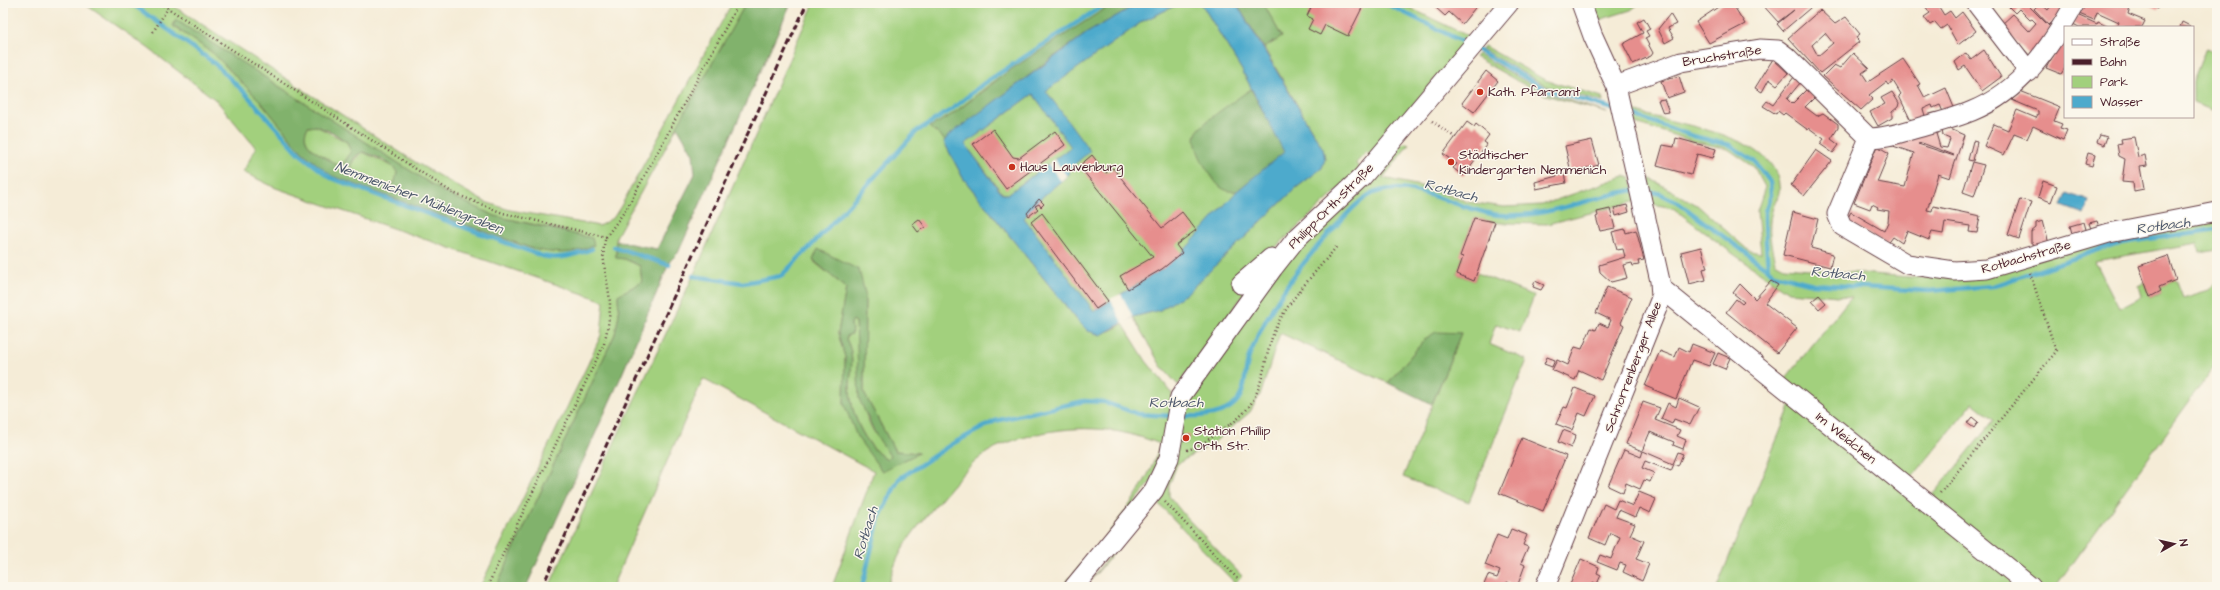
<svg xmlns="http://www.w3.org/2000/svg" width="2220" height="590" font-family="'Architects Daughter',sans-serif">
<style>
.green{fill:#a2d07d;stroke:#767854;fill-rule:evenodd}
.forest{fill:#81b26c;stroke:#66684c;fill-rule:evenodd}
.water{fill:#4eaacc;stroke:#4c647c;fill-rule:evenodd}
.pier{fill:#f5ecd7}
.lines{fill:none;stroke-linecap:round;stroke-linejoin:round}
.stream{stroke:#4eaacc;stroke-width:4.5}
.building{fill:#e68e8d;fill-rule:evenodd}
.minor-casing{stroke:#643e45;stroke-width:21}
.path{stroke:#643e45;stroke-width:2.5;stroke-dasharray:1 3;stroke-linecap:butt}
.minor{stroke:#fff;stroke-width:19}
.rail{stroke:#4a1f2b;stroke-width:3;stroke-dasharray:6 3;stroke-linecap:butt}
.poi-dot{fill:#c8321e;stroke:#fbf7ec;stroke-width:1.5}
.labels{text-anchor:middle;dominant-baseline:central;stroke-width:3;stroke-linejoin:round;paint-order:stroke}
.street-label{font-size:13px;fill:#4a1f2b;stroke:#fbf7ec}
.poi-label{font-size:13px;fill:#4a1f2b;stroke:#fbf7ec;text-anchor:start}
.water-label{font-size:14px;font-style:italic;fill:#4c576b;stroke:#fbf7ec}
</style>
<rect width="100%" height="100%" fill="#fbf7ec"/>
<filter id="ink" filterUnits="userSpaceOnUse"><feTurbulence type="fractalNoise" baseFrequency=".025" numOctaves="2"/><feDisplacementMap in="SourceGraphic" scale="8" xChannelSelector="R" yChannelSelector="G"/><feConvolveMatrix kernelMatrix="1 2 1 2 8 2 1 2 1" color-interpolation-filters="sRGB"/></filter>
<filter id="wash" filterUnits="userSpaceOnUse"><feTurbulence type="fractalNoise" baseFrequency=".012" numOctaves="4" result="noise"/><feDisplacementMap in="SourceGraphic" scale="16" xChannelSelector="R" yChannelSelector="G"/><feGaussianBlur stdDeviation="0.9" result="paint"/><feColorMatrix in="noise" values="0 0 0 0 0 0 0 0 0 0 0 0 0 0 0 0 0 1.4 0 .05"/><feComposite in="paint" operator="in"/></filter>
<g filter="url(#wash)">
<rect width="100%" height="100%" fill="#f5ecd7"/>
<path class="green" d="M83,3h86l246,159 70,40 25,8 89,16 15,-9 7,-11 111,-203h14l-130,234v21l9,1 15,7 2,16 -24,13 1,19 -4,20 -119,253h-16l108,-223 13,-29 3,-34 -328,-113 -33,-16 13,-24 -39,-47 -69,-53zM176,20l269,173 50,23 70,15 -32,18 -201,-73 -30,-24 -41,-50 -48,-49 -40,-27z
M814,3h300l-125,82 -36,29 -23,13 15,13 -1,2 19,36 115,143 10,10h22l13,-7 23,37 26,32 -2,30 -18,58 -85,106h-5c36,-44 82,-87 98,-143 -44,-18 -88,-20 -134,-7 -15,4 -31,9 -44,19 -18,14 -33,33 -48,51 -23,28 -37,43 -46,80h-56l42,-116 -171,-92 -91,208h-63l67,-148 79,-167zM813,261l52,32 -1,100 31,58 23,2 -36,18 -38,-67 1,-47 -7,-24 8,-45z
M1181,3h20l42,69 42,80c-39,38 -80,84 -122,116 -21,16 -47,27 -69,43l-70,-93 11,-13 -2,-1 37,-31 -2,-3 21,-19 -44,-60 98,-70z
M1263,3h137l70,34 -100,119 -3,-4 -11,11 4,7 -94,86 -9,20 -79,109 -17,-19 -28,-49 27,-7 26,-16 110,-106 26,-20 3,-9 -2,-10 -59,-101 18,-11z
M1589,3h51l-9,7 -36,11z
M1484,46l61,34 57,17 1,5 -57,-16 -64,-37z
M2206,48l11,5v59l-24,-9v-22z
M1478,54l66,38 63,21 -68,-20 -64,-36z
M1033,94l39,52 -64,48h-5l-38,-50z
M1626,108c40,17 148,23 153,77 2,11 -5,17 -7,26 -5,17 -1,35 3,51l9,5 138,11 41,-2 254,-69v43l-17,3 -2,-10 -103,18 24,47 23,-12 -3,-10 6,-3 5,14 11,-5 -2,-5 17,-7 7,18 26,-8 8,-10v83l-162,224h-338l75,-185 -15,-13 74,-92 -63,-5 -56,-39 -59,-45 -21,-4 -6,-25h5l46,26 52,46 12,2 -4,-42 8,-24 -11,-20 -26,-18 -36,-8 -63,-20zM1973,403l21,17 -59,73 -5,2 -21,-14z
M316,126l31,16 4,10 -7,11 -7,2c-12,-9 -41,-19 -29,-38z
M1406,143l3,1 -26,34 46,10 39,14 36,5 38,-2 82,-29 7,2 6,23 -90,23 -47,-1 -26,-5 -13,37 2,2 -6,17 17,7 3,-8 57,23 -14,36 -24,-8 -7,20 38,16 -58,142 -66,-25 58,-144 -35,5 -38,45 -108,-50 -19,60 -11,19 -37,31 -36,21 -8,22v10l16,20 57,60 -7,7 -78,-81 -72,85 67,-86 31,-95 90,-130 128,-132z
M363,152l31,15 3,5 -2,10 -6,4c-13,-1 -28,-6 -37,-16l-1,-7z
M853,320l3,2c4,30 2,62 10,92 3,16 18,28 24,42v3l-3,1c-23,-15 -38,-49 -37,-76 1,-17 5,-29 -4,-45l6,-10 -1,-6z"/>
<path class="forest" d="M746,3h45l-113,250 -8,8 -50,118 -94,208h-30l119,-253 4,-20 -1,-19 24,-13 -2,-16 -15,-7 -9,-1v-17l41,8 38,-75 -2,-20 -16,-28z
M1114,3h25l-52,30 -43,31 -99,76 -15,-13 23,-13 57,-44z
M1236,3h27l19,34 -18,11z
M176,20l269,173 50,23 97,22 2,7c-22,10 -38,9 -61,4l-201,-73 -30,-24 -41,-50 -48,-49 -40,-27zM316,126l16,6 15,10 4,10 -7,11 -7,2c-12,-9 -41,-19 -29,-38zM363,152c12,4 27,9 34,20l-2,10 -6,4c-13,-1 -28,-6 -37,-16 -1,-9 2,-14 11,-18z
M1251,89l34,63 -48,39c-14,2 -20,-6 -27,-17 -6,-8 -18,-30 -14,-40 4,-11 44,-37 55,-45z
M818,249l41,21 6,23 -1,100 31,58 24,2 -37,18 -25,-34 -13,-33 1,-47 -7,-24 8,-45 -33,-28zM853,320l3,2 3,77 17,36 14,21 -3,4c-23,-14 -38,-49 -37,-76 1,-17 5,-29 -4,-45l2,-4 4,-1 -1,-11z
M1436,332l25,1 -29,71 -44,-21 38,-45z"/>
<path class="water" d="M1139,3h42l-38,18 -97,70 44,60 -22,19 2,3 -3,3 -33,28 1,2 -11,12 70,93 68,-42 20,-16 55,-62 47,-39 -41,-80 -42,-69h35l87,146 2,10 -3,9 -26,20 -110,106 -26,16 -27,7 -32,18 -13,-4 -10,-10 -115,-143 -19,-36 4,-6 139,-103zM1033,94l38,53 -63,47h-6l-37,-50z
M2067,193l22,8 -5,13 -22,-8z"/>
<path class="pier" d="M1054,159l13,17 -6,5 -13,-17z
M1121,294l12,23 -10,7 -13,-25z"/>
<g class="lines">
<path class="stream" d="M131,3l82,59 32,31 55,61 31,24 211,78c18,4 33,-1 50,-7
M1385,3l84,42
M1476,49l69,40 71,21
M1627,113l66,23 37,9 25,17 15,20 1,13 -6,16v14l3,45
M1644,190l17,4 16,8 97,72 39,10 116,7 64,-5 122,-42 102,-15
M614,247l55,18
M693,276l50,7 38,-7 27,-27 109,-118 34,-21 32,-26 124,-81
M1181,416c18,1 45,0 57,-16 9,-12 6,-32 12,-46 21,-51 49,-89 87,-129 9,-10 19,-22 31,-29 37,-22 91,15 131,19 45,4 91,-18 135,-25
M862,587l17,-69 20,-39 53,-35 43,-23 89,-20 20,1 34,12 34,2"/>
</g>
<g id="blocks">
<path class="building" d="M1313,3h43l7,3 -15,30 -23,-11 -5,10 -12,-6 5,-10 -6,-3z
M1438,3l5,5 5,-5h31l-17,21 -13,-12 -4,4 -10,-9z
M1724,3h8l13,21 -36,19 -13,-21z
M1761,3h55l-33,28 -6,-7 17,-14 -16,12z
M1923,3h22l-6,4 5,8 6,-4 5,7 7,-6 14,19 -18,14 -11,-20 -6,4 -6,-7 -5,3 -6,-8 6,-4z
M2012,3h14l25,25 -19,30 -31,-33 12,-11 16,17 7,-8 -4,-4 -2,1 -11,-11 -4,4 -6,-6z
M2040,3l8,7 5,-7h12l-8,15 -8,7 -15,-16z
M2085,3h46l-3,11 17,7 -3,6h-25l2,-5 -22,-10 -3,8 -15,-6z
M2146,3h15l-3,6z
M1820,10l15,14 11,-7 14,17 -4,3 3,5 -39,31 -32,-35zM1825,33l8,10 -15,13 -6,-11z
M1670,14l6,10 -8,4 6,10 -9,5 -7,-14z
M2077,15l20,9 1,-2 11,5h-30l-6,-3z
M1644,18l6,11 -4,2 3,5 -4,2 8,15 -2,3 -18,8 -10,-20 20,-11 -6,-11z
M2182,22l8,4v1h-10z
M2063,39l2,1v28l-4,6 -15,-6z
M1984,50l17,27 -19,14 -17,-25 -6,4 -4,-8 11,-9 5,7z
M1853,53l16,15 -7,5 6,9 35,-23 17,25 -2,1 7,13 21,-10 9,22 -11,4 -4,-9 -7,3 -1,-3 -9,4 3,10 -14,4 -13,-27 2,-2 -8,-13 -5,4 -2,-3 -17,13 4,4 -12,11 -38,-34 11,-11 6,3z
M1773,59l15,14 -11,12 -8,-6 -7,13 -7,-4z
M1486,71l12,10 -24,31 -12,-9z
M1679,76l5,16 -17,6 -6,-17z
M1794,77l6,6 -13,16 5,5 15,-15 8,8 -10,10 12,9 6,-3 15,11v4l-7,11 8,6 -6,8 -13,-9 4,-5 -15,-11 -1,2 -23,-17 -2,2 -5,-4 -2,3 -13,-8 4,-5 6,4z
M2020,91l40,16 -6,14 8,3 -2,4 7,2 -4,10 -30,-14 -6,13 -13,-5 -10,21 -20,-9 10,-22 14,6 9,-20 19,8 2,-4v-3l-26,-11z
M1892,92l7,11 -1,4 -6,5v6l-14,8 -8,-14 15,-8 -4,-6z
M1664,99l5,13 -6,1 -5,-13z
M1467,122l7,5 2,-3 13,11 -5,7 3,2 -24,32 -10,-8 4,-4 -14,-10z
M1948,128l16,7 -14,43 -12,-4 -11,36 5,1 1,-5 47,10 -3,17 -8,-1 1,-6 -25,-4 -2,12 -11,-2 -3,8 -22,-9 -5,12 -9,-6 -6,8 -41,-24 5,-9 33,19 4,-9 1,-11 -12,-2 1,-2 -6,-3 -2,5 -16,-6 23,-57 12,7 -12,29 28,5 9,-34 -27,-9 48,-14 5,17 7,1 3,-9 -7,-3 -1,-6zM1922,143l32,12v1l-36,-12z
M993,129l20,28 6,1 36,-27 10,14 -59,44 -33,-45z
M2100,135l7,2 -3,8 -7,-3z
M2134,137l4,20 7,-2 2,11 -7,1 4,22 -10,2 -1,-8 -11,-1 3,-23 -6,-3 -2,-12 5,-1 -1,-4z
M1676,138l40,11 -3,9 -16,-4 -6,21 -34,-9 6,-21 11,2z
M1592,140l7,25 -28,7 -6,-26z
M1973,141l4,1 -4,19 -5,-1z
M1816,150l16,11 -28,35 -13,-11z
M2088,153l7,2 -3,11 -7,-2z
M1092,155l14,18 7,-5 49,60 20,-16 14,18 -20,15 6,8 -20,16 -34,20 -8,-13 33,-19 -74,-91z
M1972,162l12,3 -10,31 -11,-4z
M1564,174l2,9 -30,6 -1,-7z
M2043,181l14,5 -6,16 -13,-5z
M1039,199l5,5 -3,3 -2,-3 -4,2 3,3 -9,7 -2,-3z
M2020,199l11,3 -12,37 -11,-4z
M1627,205l2,7 -13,4 -2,-8z
M1610,209l5,19 -15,3 -4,-14 2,-1 -1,-4z
M1793,212l25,7 -7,29 22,6 -3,13 -47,-12z
M1042,213l66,88 -12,8 -65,-87z
M1474,218l21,4 -21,59 -17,-7 6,-17 -3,-1z
M919,219l6,8 -7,5 -6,-8z
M2043,221l6,23 -15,5 -1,-6h-2v-11l5,-4v-5z
M2097,221l2,6 -8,2 -2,-6z
M2084,222l3,11 -14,4 -3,-11z
M1625,229l1,4 10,-3 8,30 -6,1 1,4 -6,1 -1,-3 -9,2 4,13 -16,4 -11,-10 -1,-7 26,-8 -2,-8 -6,1 -5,-18z
M1701,247l6,21 -4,1 3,11 -17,4 -8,-32z
M2168,256l8,24 -17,7 2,4 -11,6 -11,-31z
M1535,281l9,4 -3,5 -8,-3z
M1771,281l7,4 -13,18 32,25 -20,25 -51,-41 10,-13 6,5 2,-2 -11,-9 7,-9 15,15z
M1607,287l25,10 -11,26 3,2 -23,55 -22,-10 -4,10 -23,-10 5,-10 11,5 7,-18 7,2 9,-21 5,2 3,-7 9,4 3,-7 -15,-7z
M1819,295l7,8 -7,6 -7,-8z
M1692,344l23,9 -6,13 -17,-6 -16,39 -31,-13 15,-35 15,6 4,-10 10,5z
M1718,353l12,5 -5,11 -12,-5z
M1547,357l8,3 -3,7 -8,-3z
M1575,388l20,8 -9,20 -7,-3 -7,17 -16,-6 8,-17 3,1z
M1679,398l20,9 -9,18 -16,-6 -2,5 -11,-5 7,-16 8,4z
M1643,402l17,6 -5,12 25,10 -3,6 9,4 -3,9 -10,-4 1,-3 -24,-10 -8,19 -16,-7z
M1972,417l6,5 -4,6 -7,-5z
M1563,430l13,5 -5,13 -13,-6z
M1184,434l6,1 -1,6 -6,-1z
M1522,438l44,18 -23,55 -44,-18z
M1624,450l17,7 2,-6 30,13 5,-12 5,2 -5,12 -4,-2 -3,7 -26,-10 -3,7 12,5 -4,9 -6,-2 -4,9 -14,-6 -3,10 -15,-7z
M1639,492l17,7 -6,14 -11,-5 -4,9 -16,-7 -3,7 19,7 -5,11 14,6 -8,18 13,5 -7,17 -19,-9 3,-7 -6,-2 -3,7 -20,-8 3,-7 11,4 9,-22 -10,-4 -5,12 -16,-7 15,-34 10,5 4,-9 15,6z
M1511,529l16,6 -4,10 5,2 -7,16 4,2 -8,22 -10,-5 -2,5h-22l5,-12 9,3 3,-7 -15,-6 12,-30 10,4z
M1581,559l18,8 -2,6 4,2 -4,9 -4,-2 -2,5h-22z"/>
</g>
</g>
<g filter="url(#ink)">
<use href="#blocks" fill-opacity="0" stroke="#643e45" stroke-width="1"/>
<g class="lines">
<g class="minor-casing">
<path id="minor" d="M1976,3l53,69
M1616,86l65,-24 79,-13 18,1 8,6 83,82
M1869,138l-32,76 5,12 65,38 47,7 33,-2 122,-36 108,-21
M1869,138c20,0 40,-8 59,-13 15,-4 30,-8 44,-14 49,-20 78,-63 103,-108
M1241,284l30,-26
M1661,288l370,299
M1074,587l80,-97 15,-32 11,-61 93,-129 23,-29 66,-62 147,-174
M1545,587l116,-289 -1,-17 -44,-195 -23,-50 -12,-33"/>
</g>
<path class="path" d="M160,3l293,190 50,20 103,24c-7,21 3,45 4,67 0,14 -3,27 -6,40l-117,243
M153,32l15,-24
M1432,121l24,17
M606,237l21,-29 112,-205
M2030,273l26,78
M1187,450c12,-3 22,-11 32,-18 10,-7 20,-13 28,-23 19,-23 17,-59 31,-86 15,-28 39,-52 59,-77
M1940,493l119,-145
M1165,502l72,76"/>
<use href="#minor" class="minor"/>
<path class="rail" d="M542,587l265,-584"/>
</g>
</g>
<g class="poi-dot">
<circle cx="1480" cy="92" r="4"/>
<circle cx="1451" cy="162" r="4"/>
<circle cx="1012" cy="167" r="4"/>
<circle cx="1186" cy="438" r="4"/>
</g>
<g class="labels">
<g class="street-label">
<text transform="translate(1722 56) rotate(-9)">Bruchstraße</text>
<text transform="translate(1331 206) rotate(-45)">Philipp-Orth-Straße</text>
<text transform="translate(2026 257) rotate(-16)">Rotbachstraße</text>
<text transform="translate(1633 367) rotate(-69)">Schnorrenberger Allee</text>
<text transform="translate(1846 438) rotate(39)">Im Weidchen</text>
</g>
<g class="poi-label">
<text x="1488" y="92">Kath. Pfarramt</text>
<text x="1459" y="155">Städtischer<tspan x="1459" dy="15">Kindergarten Nemmenich</tspan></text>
<text x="1020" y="167">Haus Lauvenburg</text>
<text x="1194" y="431">Station Phillip<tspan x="1194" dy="15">Orth Str.</tspan></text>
</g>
<g class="water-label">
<text transform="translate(1451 191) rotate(15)">Rotbach</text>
<text transform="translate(419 198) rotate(21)">Nemmenicher Mühlengraben</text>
<text transform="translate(2163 226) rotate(-8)">Rotbach</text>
<text transform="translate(1838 274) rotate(5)">Rotbach</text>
<text x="1176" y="403">Rotbach</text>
<text transform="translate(866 533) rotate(-73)">Rotbach</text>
</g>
</g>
<rect width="2220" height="590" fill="none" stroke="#fbf7ec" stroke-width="16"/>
<rect x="2064" y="26" width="130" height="92" fill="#fbf7ec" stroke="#b4a19f"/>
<rect x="2072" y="39" width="20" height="6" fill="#ffffff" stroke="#b4a19f"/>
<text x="2100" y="46" font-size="12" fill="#4a1f2b">Straße</text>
<rect x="2072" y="59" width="20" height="6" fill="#4a1f2b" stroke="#b4a19f"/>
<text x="2100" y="66" font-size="12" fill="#4a1f2b">Bahn</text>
<rect x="2072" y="76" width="20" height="12" fill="#a2d07d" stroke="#b4a19f"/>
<text x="2100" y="86" font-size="12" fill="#4a1f2b">Park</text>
<rect x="2072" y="96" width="20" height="12" fill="#4eaacc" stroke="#b4a19f"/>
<text x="2100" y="106" font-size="12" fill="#4a1f2b">Wasser</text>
<g transform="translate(2174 544) rotate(82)" stroke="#fbf7ec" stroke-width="3" paint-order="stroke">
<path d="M0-3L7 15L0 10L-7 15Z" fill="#4a1f2b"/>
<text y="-6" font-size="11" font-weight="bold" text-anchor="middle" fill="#4a1f2b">N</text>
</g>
</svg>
